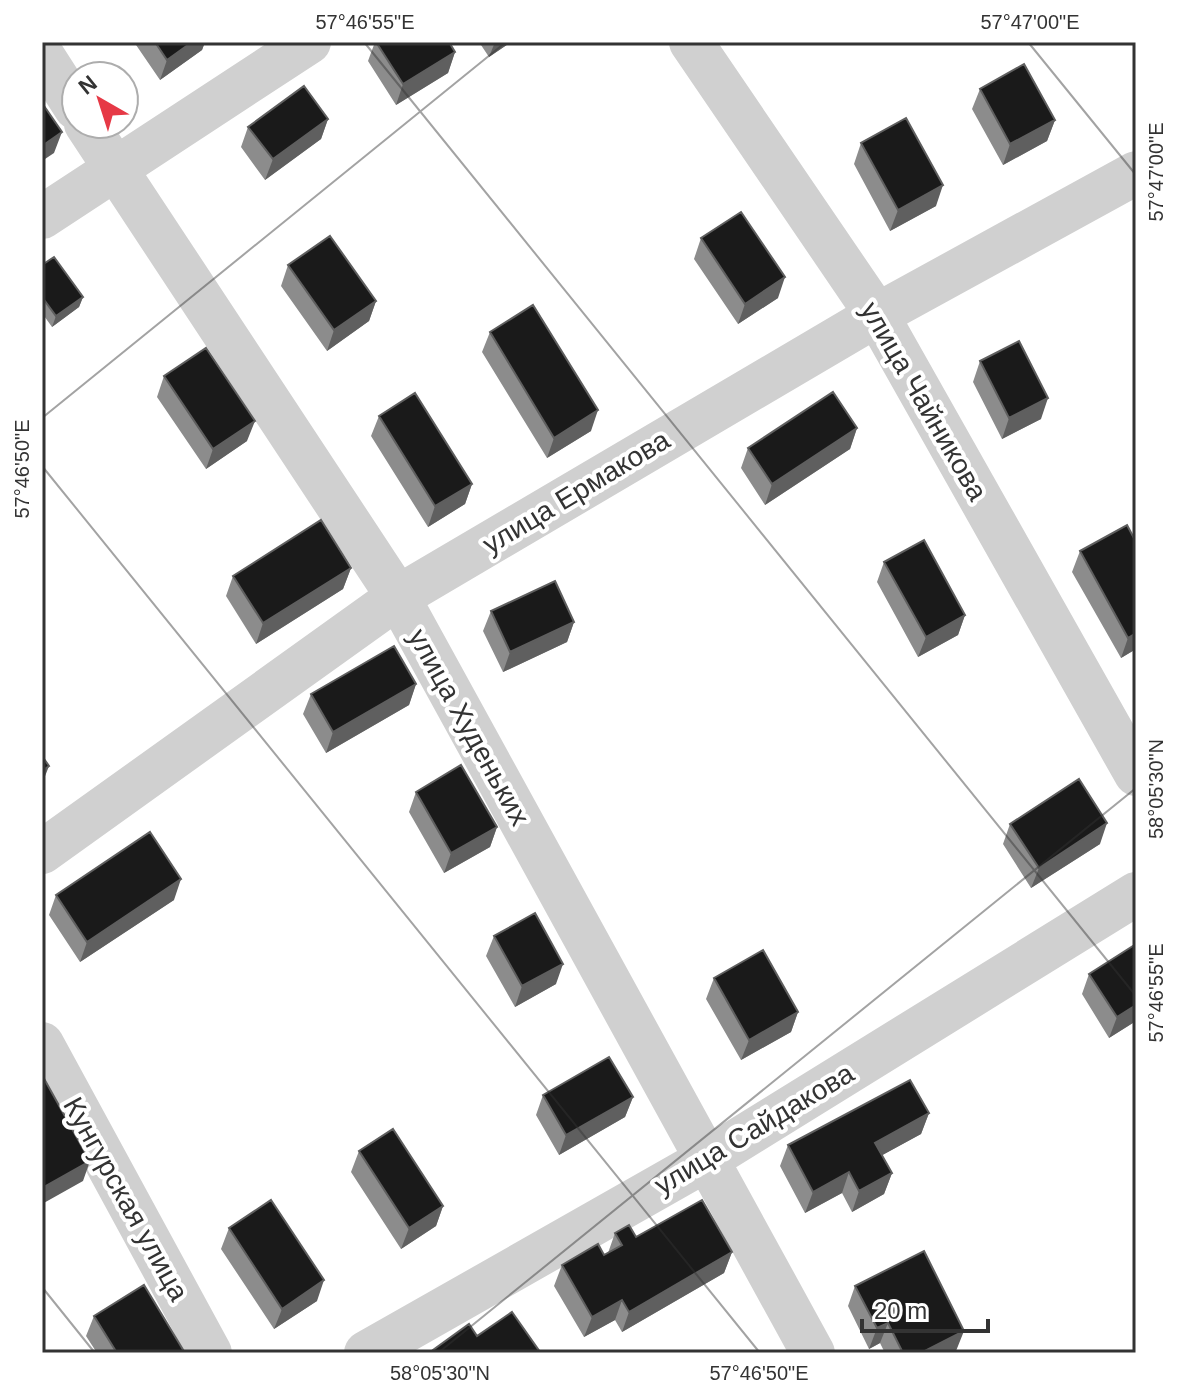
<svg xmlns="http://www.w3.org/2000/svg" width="1178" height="1395" font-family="Helvetica,sans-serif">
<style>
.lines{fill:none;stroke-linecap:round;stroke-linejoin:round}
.minor{stroke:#d0d0d0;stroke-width:44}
.wall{fill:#8c8c8c}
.shaded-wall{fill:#5f5f5f}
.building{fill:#1a1a1a;stroke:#5f5f5f;stroke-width:2}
.ticks{fill:none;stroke:#333;stroke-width:2;stroke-opacity:0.45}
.labels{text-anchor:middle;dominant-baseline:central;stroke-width:8;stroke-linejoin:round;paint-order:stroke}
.street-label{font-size:28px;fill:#333;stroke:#fff}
.neatline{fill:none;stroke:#333;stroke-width:3}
.ticks-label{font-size:20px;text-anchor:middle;fill:#333}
</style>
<rect width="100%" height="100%" fill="#fff"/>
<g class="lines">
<path class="minor" d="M691,42l186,273 259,459
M42,55l34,53
M86,124l312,473 415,756
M42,217l267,-175
M42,852l356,-255 479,-282 259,-142
M42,1044l168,309
M366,1353l340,-193 430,-266"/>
</g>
<path class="wall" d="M134,42h71l-3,8 -42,30z
M375,42h74l6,10 -7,21 -52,32 -28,-44z
M479,42h32l-22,15z
M980,89l75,31 -8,21 -44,24 -31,-56z
M328,119l-7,20 -56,41 -24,-33 7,-20z
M861,143l75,63 -46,25 -36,-67z
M701,238l77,60 -40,26 -44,-65z
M42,265l41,32 -4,10 -27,20 -10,-14z
M288,265l88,36 -7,20 -42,30 -46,-65z
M490,332l101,99 -44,27 -65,-106z
M980,361l61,58 -39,20 -29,-57z
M164,376l83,65 -41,28 -49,-72z
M379,416l93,68 -7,20 -37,23 -57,-91z
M857,428l-7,21 -85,56 -24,-37 7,-20z
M1136,542v107l-15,9 -49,-86 8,-21z
M884,562l81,53 -7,20 -40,22 -41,-75z
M351,568l-8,21 -87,55 -30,-48 7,-20z
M491,611l83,11 -7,20 -64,30 -20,-41z
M416,684l-7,21 -83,48 -23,-39 8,-20z
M416,792l81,35 -7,20 -46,26 -35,-61z
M1010,824l90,20 -69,44 -28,-44z
M56,895l118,5 -94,62 -31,-47z
M494,936l62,48 -41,23 -29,-51z
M1136,944v77l-27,17 -27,-44 7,-20z
M714,978l84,34 -7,20 -50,28 -35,-61z
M543,1095l90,2 -8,20 -66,38 -23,-40z
M929,1113l-8,21 -39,21 10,18 -8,21 -32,18 -10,-19 -37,20 -25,-47 8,-21z
M359,1151l84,55 -7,20 -35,23 -50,-77z
M229,1228l88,73 -43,28 -53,-80z
M615,1233l21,4 96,15 -8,21 -102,59 -7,-12 -31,17 -30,-51 8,-21 42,-10 4,-2z
M855,1286l101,65 -3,2h-68l-5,-10 -11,6 -21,-43z
M94,1316l91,37h-88l-11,-17z"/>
<path class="shaded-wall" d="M192,42h13l-3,8 -42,30 7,-20z
M495,42h16l-22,15z
M455,52l-7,21 -52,32 7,-21z
M328,119l-7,20 -56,41 8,-21z
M1055,120l-8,21 -44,24 7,-21z
M62,132l-8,21 -12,8v-15z
M943,185l-7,21 -46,25 8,-21z
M785,277l-7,21 -40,26 7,-20z
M83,297l-4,10 -27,20 4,-11z
M376,301l-7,20 -42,30 7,-21z
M1048,398l-7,21 -39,20 7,-21z
M598,410l-7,21 -44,27 7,-20z
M255,421l-8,20 -41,28 7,-20z
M857,428l-7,21 -85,56 7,-21z
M472,484l-7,20 -37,23 7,-21z
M351,568l-8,21 -87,55 7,-21z
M965,615l-7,20 -40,22 8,-20z
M574,622l-7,20 -64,30 7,-20z
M1136,633v16l-15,9 7,-20z
M416,684l-7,21 -83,48 7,-21z
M49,766l-7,18v-13z
M1107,823l-7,21 -69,44 8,-20z
M497,827l-7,20 -46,26 7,-20z
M181,879l-7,21 -94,62 7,-20z
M563,964l-7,20 -41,23 7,-21z
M1136,1005v16l-27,17 8,-21z
M798,1012l-7,20 -50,28 8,-20z
M633,1097l-8,20 -66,38 7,-20z
M929,1113l-8,21 -53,29 7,-20z
M90,1161l-7,20 -41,23v-16z
M849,1172l-7,21 -37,20 8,-21z
M892,1173l-8,21 -32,18 7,-21z
M443,1206l-7,20 -35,23 8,-21z
M732,1252l-8,21 -102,59 7,-20z
M324,1280l-7,21 -43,28 8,-20z
M622,1300l-7,20 -31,17 8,-20z
M888,1323l-8,20 -11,6 8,-21z
M964,1331l-8,20 -3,2h-32z"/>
<path class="building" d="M155,42h37l-25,18z
M376,42h73l6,10 -52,32z
M1024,64l31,56 -45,24 -30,-55z
M304,86l24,33 -55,40 -25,-32z
M42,103l20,29 -20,14z
M906,118l37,67 -45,25 -37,-67z
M741,212l44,65 -40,27 -44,-66z
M330,236l46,65 -42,29 -46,-65z
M54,257l29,40 -27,19 -14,-19v-32z
M533,305l65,105 -44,28 -64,-106z
M1019,341l29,57 -39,20 -29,-57z
M206,348l49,73 -42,28 -49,-73z
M833,392l24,36 -85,56 -24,-36z
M415,393l57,91 -37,22 -56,-90z
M321,520l30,48 -88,55 -30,-47z
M1127,525l9,17v91l-8,5 -48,-87z
M924,540l41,75 -39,22 -42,-75z
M555,581l19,41 -64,30 -19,-41z
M394,646l22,38 -83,48 -22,-38z
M42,756l7,10 -7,5z
M461,765l36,62 -46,26 -35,-61z
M1079,779l28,44 -68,45 -29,-44z
M150,832l31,47 -94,63 -31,-47z
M535,913l28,51 -41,22 -28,-50z
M1136,944v61l-19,12 -28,-43z
M763,950l35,62 -49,28 -35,-62z
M609,1057l24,40 -67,38 -23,-40z
M42,1075l48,86 -48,27z
M910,1080l19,33 -54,30 17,30 -33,18 -10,-19 -36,20 -25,-47z
M393,1129l50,77 -34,22 -50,-77z
M271,1200l53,80 -42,29 -53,-81z
M702,1200l30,52 -103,60 -7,-12 -30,17 -30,-52 36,-21 6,11 18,-10 -7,-12 14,-8 7,12z
M924,1251l40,80 -43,22h-18l-15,-30 -11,5 -22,-42z
M144,1285l41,68h-68l-23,-37z
M512,1312l28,40 -1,1h-104l-2,-3 36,-26 8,12z"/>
<path class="ticks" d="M364,42l772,954M1028,42l108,133M42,418l464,-376M42,466l718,887M42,1287l53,66M438,1353l698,-565"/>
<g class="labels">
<g class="street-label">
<text transform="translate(924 401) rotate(60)">улица Чайникова</text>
<text transform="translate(576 492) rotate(-31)">улица Ермакова</text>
<text transform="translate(469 727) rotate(61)">улица Худеньких</text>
<text transform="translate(754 1129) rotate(-31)">улица Сайдакова</text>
<text transform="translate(126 1199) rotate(61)">Кунгурская улица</text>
</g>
</g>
<rect width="1178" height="1395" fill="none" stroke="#ffffff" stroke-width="88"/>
<g transform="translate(100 100) rotate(321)"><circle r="38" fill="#ffffff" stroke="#adadad" stroke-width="2"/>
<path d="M0-6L14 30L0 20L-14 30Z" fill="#e63946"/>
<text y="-12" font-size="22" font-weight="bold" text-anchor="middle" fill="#333333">N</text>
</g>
<path d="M862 1319v12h126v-12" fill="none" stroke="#333333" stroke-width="4"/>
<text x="874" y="1319" font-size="24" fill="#333333" stroke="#ffffff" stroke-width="6" paint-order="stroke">20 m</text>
<rect x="44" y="44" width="1090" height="1307" class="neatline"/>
<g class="ticks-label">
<text x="365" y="29">57°46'55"E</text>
<text x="1030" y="29">57°47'00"E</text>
<text transform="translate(1156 172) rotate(-90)" y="7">57°47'00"E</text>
<text transform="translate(22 469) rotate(-90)" y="7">57°46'50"E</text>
<text transform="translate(1156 789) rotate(-90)" y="7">58°05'30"N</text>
<text transform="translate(1156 993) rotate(-90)" y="7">57°46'55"E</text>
<text x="440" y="1380">58°05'30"N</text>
<text x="759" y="1380">57°46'50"E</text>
</g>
</svg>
